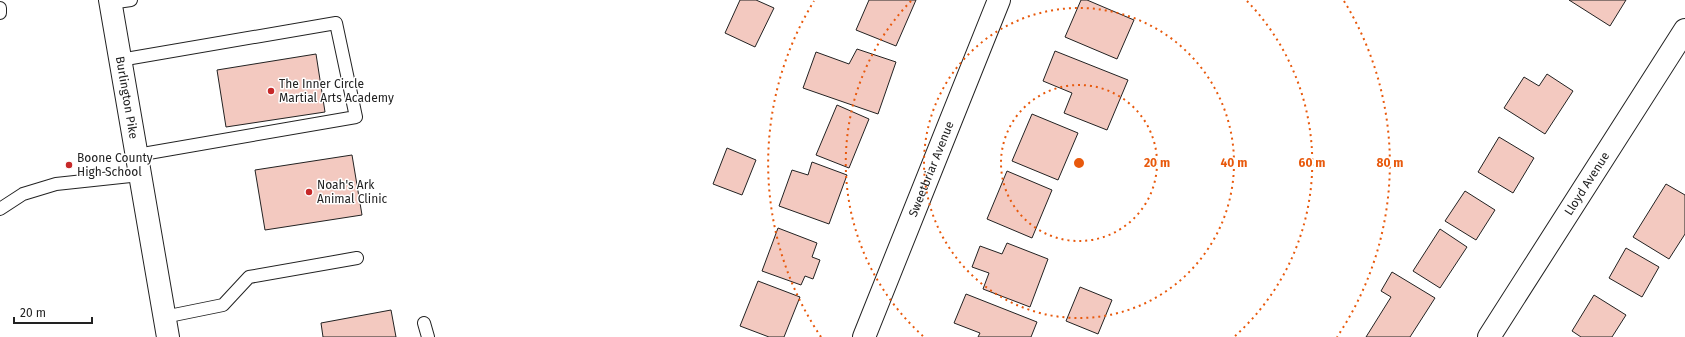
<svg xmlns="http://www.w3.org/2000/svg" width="1685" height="337" font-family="'Fira Sans',sans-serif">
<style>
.building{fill:#f3c9c0;stroke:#222}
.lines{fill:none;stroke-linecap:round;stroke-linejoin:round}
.lane-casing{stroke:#222;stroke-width:14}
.street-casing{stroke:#222;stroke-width:24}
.primary-casing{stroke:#222;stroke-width:24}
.lane{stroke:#fff;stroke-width:12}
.street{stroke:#fff;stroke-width:22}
.primary{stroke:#fff;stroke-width:22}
.ring{fill:none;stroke:#e8590c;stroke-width:2;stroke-dasharray:2 4}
.poi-dot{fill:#c62828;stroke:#fff;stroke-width:1.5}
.labels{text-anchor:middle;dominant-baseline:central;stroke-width:3;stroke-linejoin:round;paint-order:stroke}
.poi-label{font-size:12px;fill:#222;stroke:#fff;text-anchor:start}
.street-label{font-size:12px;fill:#222;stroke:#fff}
.centre{fill:#e8590c;stroke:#fff;stroke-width:2}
.ring-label{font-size:12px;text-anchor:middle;font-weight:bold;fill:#e8590c;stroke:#fff;stroke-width:3;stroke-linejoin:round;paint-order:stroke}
</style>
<rect width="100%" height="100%" fill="#fff"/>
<path class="building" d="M740,0h16l18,8 -19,39 -30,-14z
M869,0h47l-20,46 -40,-16z
M1081,0h6l47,20 -17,39 -52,-22z
M1569,0h57l-16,26z
M857,49l39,13 -18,52 -75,-26 13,-36 33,12z
M1055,51l73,29 -21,50 -43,-17 8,-20 -29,-12z
M316,54l9,58 -99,15 -9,-57z
M1547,74l26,17 -28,43 -41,-26 20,-31 15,9z
M837,105l32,14 -20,49 -33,-13z
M1032,114l46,19 -20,47 -46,-19z
M1499,137l35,21 -21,35 -35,-21z
M727,148l29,12 -14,35 -29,-11z
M352,155l10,60 -97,15 -10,-60z
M812,162l35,13 -18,49 -50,-18 13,-36 16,5z
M1007,171l45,19 -20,48 -45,-19z
M1666,184l19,11v39l-16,25 -36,-22z
M1465,191l30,19 -19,30 -31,-19z
M778,228l39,15 -5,14 8,3 -7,19 -8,-3 -4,9 -39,-14z
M1440,229l27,18 -27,41 -27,-17z
M1007,243l41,16 -18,48 -47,-18 6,-16 -17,-6 8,-21 22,8z
M1626,248l33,19 -17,30 -33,-19z
M1392,272l43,26 -25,39h-44l25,-40 -10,-6z
M758,281l42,16 -16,40h-15l-29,-11z
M1080,287l32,13 -14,34 -32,-13z
M966,294l71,28 -6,15h-53l2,-4 -26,-10z
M1594,295l32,20 -14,22h-31l-9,-6z
M391,310l5,27h-73l-2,-14z"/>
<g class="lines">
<g class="lane-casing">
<path id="lane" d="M110,3l21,-3
M0,8v5
M120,60l216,-37 20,94 -219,38
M0,209l23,-15 33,-10 84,-9
M164,317l59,-12 26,-28 108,-19
M424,323l4,14"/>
</g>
<g class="street-casing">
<g id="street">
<path id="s1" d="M864,337l135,-337"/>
<path id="s2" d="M1489,337l196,-307"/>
</g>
</g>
<g class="primary-casing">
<g id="primary">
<path id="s3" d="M110,0l58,337"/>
</g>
</g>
<use href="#lane" class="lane"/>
<use href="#street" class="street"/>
<use href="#primary" class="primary"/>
</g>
<g class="ring">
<circle cx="1079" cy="163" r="78"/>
<circle cx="1079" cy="163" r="155"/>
<path d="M923 336A233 233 0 0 1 911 1M1247 1A233 233 0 0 1 1235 336"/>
<path d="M821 337A311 311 0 0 1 814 1M1344 1A311 311 0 0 1 1337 337"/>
</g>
<g class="poi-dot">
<circle cx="271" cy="91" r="4"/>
<circle cx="69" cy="165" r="4"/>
<circle cx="309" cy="192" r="4"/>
</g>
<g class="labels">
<g class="poi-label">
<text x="279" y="84">The Inner Circle<tspan x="279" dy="14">Martial Arts Academy</tspan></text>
<text x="77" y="158">Boone County<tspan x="77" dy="14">High School</tspan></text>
<text x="317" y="185">Noah's Ark<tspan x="317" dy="14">Animal Clinic</tspan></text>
</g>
<g class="street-label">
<text stroke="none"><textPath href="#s3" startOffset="99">Burlington Pike</textPath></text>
<text stroke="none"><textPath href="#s1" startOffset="181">Sweetbriar Avenue</textPath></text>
<text stroke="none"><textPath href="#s2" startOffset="182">Lloyd Avenue</textPath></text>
</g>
</g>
<circle cx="1079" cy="163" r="6" class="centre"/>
<g class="ring-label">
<text x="1157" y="167">20 m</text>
<text x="1234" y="167">40 m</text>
<text x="1312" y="167">60 m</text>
<text x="1390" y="167">80 m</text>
</g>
<path d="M14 317v6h78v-6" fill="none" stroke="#222222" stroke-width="2"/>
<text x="20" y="317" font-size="12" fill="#222222" stroke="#ffffff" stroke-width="3" paint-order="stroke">20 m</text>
</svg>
